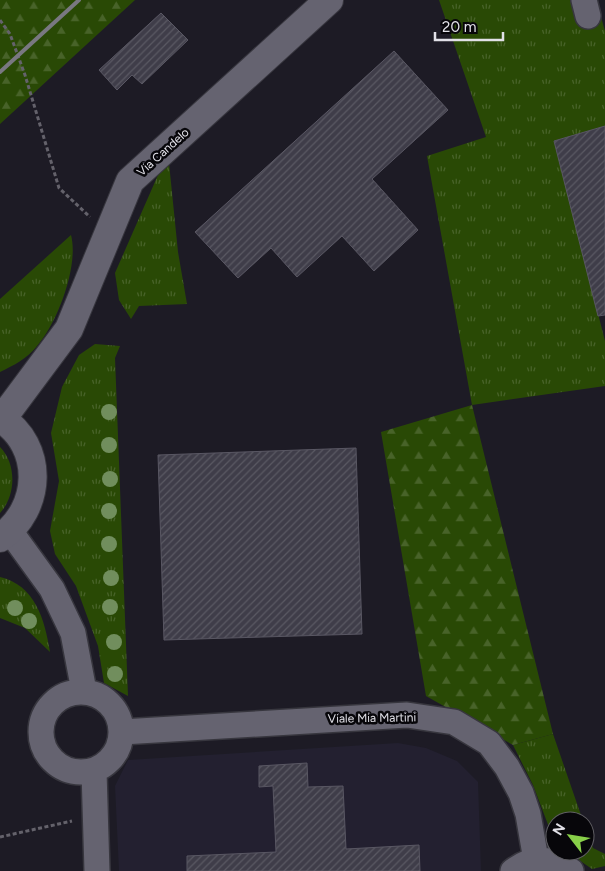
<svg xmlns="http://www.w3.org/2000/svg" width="605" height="871" font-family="Figtree,sans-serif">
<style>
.built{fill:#232030}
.grass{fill:url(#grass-tufts)}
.forest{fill:url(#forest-firs)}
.building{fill:url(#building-hatch);stroke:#595763}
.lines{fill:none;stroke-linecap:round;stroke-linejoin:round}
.street-casing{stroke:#37363e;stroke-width:28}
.secondary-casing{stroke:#37363e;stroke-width:30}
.path{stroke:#64626b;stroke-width:3;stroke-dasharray:4 2.5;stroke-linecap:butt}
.street{stroke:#656370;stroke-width:25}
.secondary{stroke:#656370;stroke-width:28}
.rail{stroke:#797881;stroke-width:4}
.tree{fill:#718e5d}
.labels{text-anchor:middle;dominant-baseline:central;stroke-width:5;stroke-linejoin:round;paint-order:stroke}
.street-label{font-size:12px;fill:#e2e1e8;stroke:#07060a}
</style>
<defs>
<pattern id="grass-tufts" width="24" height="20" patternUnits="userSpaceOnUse" patternTransform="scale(1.25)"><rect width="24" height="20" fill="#294905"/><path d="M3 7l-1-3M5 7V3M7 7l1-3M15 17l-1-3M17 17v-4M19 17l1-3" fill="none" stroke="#486329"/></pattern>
<pattern id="forest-firs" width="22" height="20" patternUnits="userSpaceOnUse" patternTransform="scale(1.25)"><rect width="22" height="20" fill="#294905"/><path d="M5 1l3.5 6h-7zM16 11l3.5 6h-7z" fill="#486329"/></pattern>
<pattern id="building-hatch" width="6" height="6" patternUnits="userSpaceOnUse" patternTransform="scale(1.25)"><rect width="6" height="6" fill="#3f3d49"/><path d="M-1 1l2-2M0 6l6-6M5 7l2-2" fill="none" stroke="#5a5963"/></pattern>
</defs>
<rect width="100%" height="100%" fill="#1d1b25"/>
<path class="built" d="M398,743l28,5 31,13 21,21 3,89h-362l-4,-85 13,-26z"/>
<path class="grass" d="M439,0h157l9,31v95l-51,15 51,200v45l-133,19 -45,-249 59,-19z
M169,163l9,89 9,52 -48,2 -8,13 -12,-19 -4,-27 43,-98z
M71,235c8,30 -13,87 -34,111 -10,13 -23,19 -37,26v-73z
M95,344l25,2 -5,12 13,338 -24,-13 -6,-37 -22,-60 -21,-32 -5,-23 9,-50 -8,-48 11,-46 17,-32z
M0,447c17,17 16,49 0,66z
M0,577c35,8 45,43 50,75l-25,-24 -25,-10z
M553,734l30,87h-28v22l-22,-58 -20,-40z
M585,825l8,23 12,6v12l-13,3 -26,-18h19z"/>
<path class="forest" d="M0,0h135l-135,124z
M472,405l81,329 -40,11 -87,-49 -45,-264z"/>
<path class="building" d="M161,13l27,27 -46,44 -10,-9 -15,15 -18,-20z
M394,51l54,59 -76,69 46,51 -44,41 -32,-35 -45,41 -26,-29 -33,30 -43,-46z
M605,126v189l-7,1 -44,-175z
M356,448l6,186 -198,6 -6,-185z
M307,763l1,24 35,-1 3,63 73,-4 1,26h-233v-15l89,-4 -3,-66 -14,1v-21z"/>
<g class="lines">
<g class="street-casing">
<path id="street" d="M584,0l4,16
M10,531l42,58 21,44 11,58
M41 732a40 40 0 1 1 80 0a40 40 0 1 1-80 0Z
M122,732l285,-17 47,7 35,21 18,24 14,26 7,21 8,46
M94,771l3,100
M513,871c19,-14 38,-14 58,0"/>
</g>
<g class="secondary-casing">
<path id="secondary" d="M0,418c45,28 42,91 0,120
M2,419l67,-90 61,-148 199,-181"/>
</g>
<path class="path" d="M0,20l10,14 15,41 34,113 31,29
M0,837l72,-16"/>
<use href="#street" class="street"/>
<use href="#secondary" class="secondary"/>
<path class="rail" d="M0,72l79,-72"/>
</g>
<g class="tree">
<circle cx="109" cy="412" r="8"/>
<circle cx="109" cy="445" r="8"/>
<circle cx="110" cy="479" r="8"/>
<circle cx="109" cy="511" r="8"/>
<circle cx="109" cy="544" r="8"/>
<circle cx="111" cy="578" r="8"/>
<circle cx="110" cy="607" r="8"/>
<circle cx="15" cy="608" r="8"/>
<circle cx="29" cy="621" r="8"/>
<circle cx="114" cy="642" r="8"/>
<circle cx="115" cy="674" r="8"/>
</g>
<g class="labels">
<g class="street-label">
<text transform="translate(163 152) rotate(-42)">Via Candelo</text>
<text transform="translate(372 718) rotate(-1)">Viale Mia Martini</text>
</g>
</g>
<g transform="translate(570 836) rotate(301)"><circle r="24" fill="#07060a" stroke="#5f5e63"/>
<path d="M0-4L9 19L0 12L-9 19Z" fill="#88cf49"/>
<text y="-8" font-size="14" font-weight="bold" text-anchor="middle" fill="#e2e1e8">N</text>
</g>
<path d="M435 32v8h68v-8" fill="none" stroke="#e2e1e8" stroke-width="2.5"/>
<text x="442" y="32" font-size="15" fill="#e2e1e8" stroke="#07060a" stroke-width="4" paint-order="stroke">20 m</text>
</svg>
